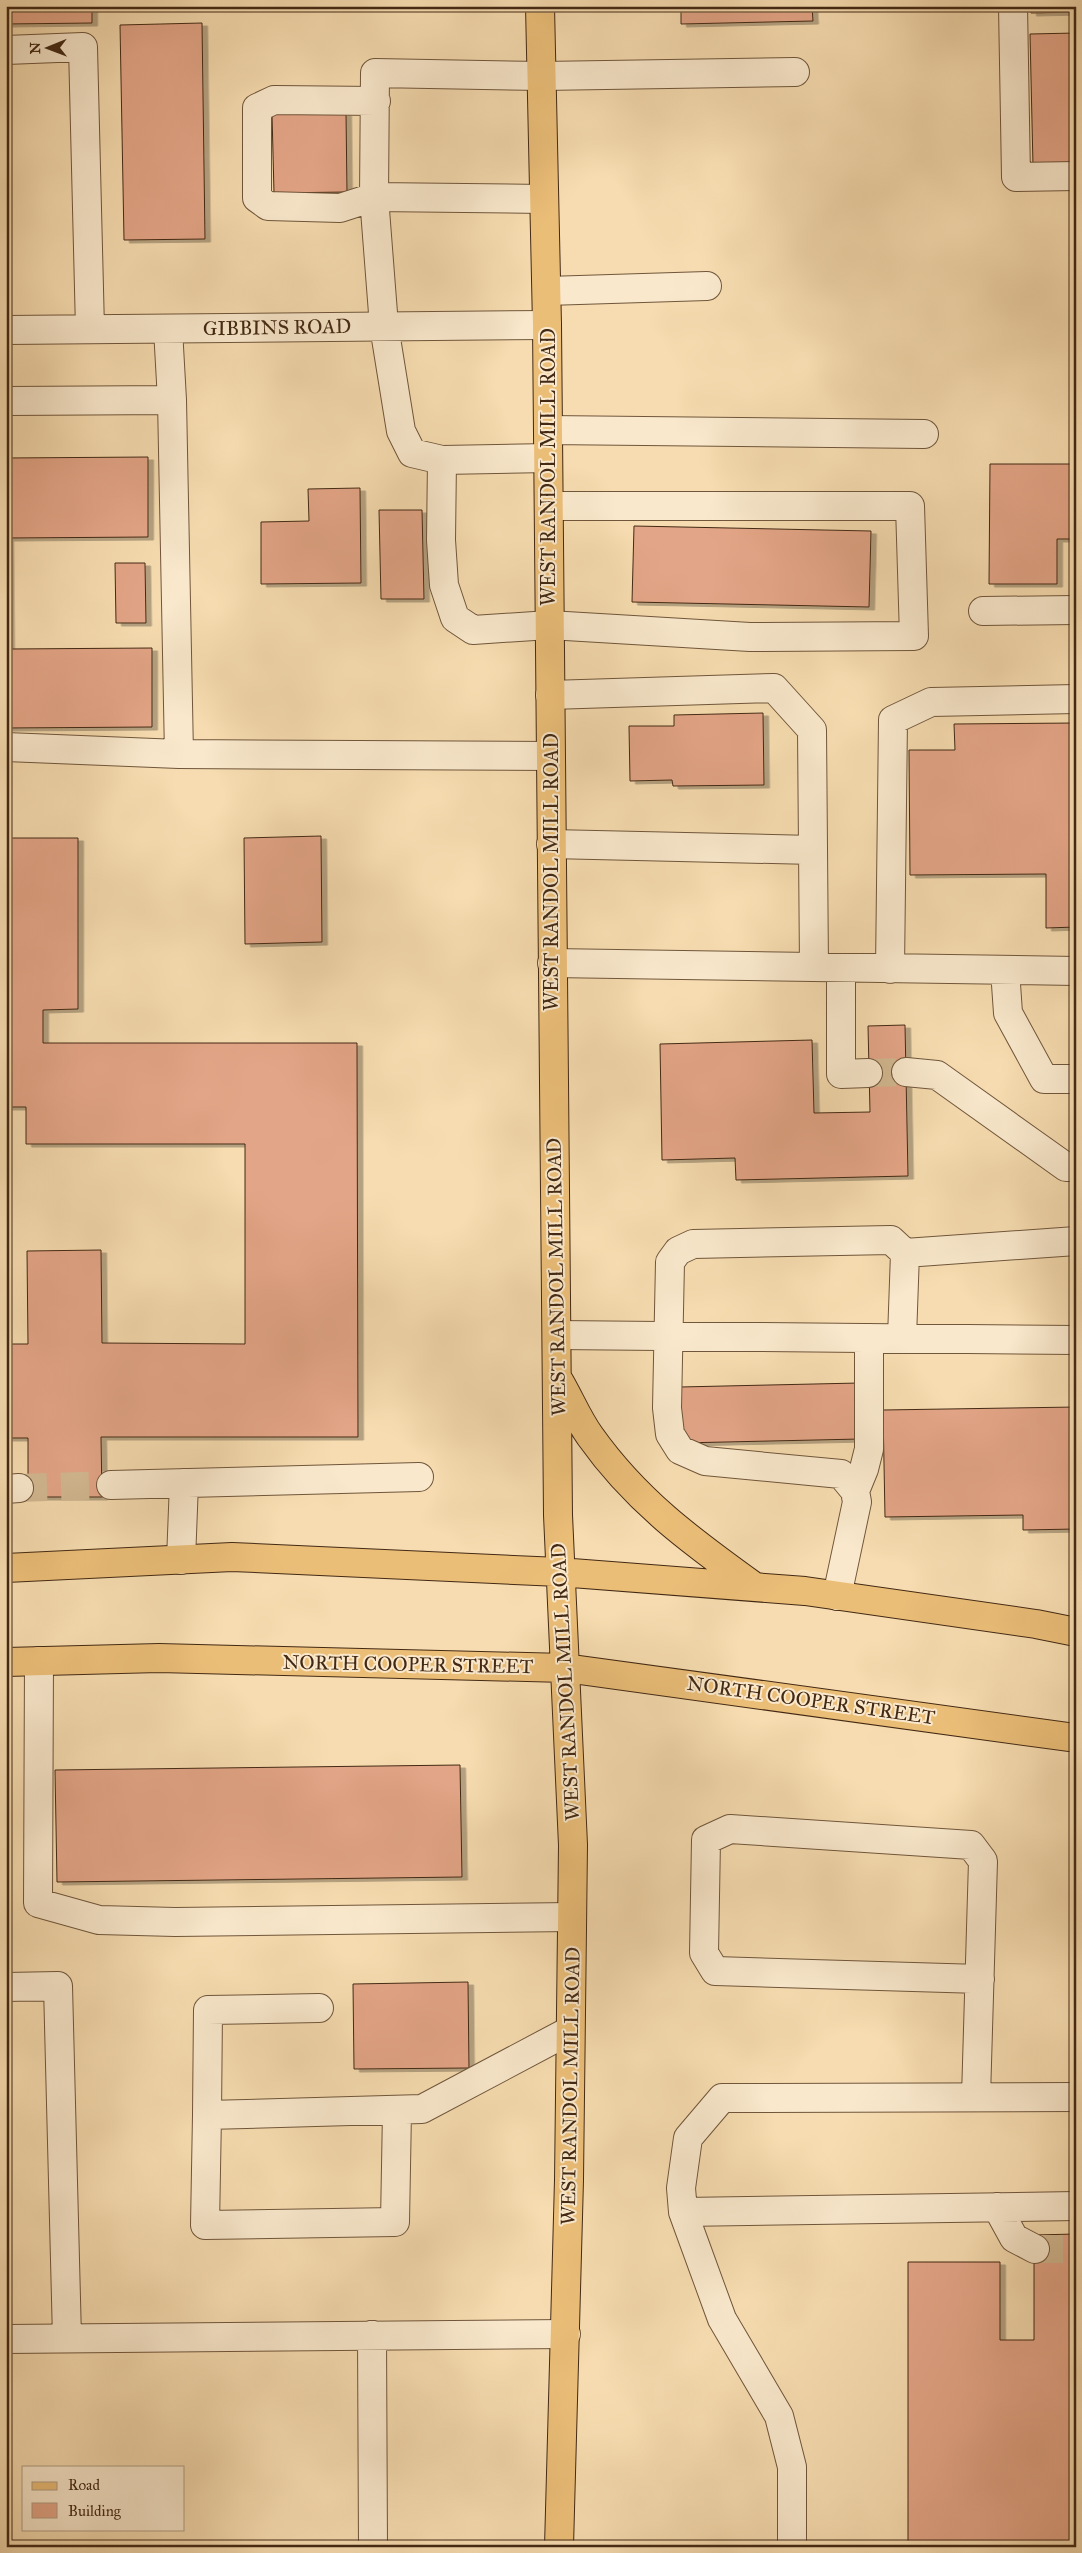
<svg xmlns="http://www.w3.org/2000/svg" width="1082" height="2553" font-family="'IM FELL Great Primer',serif">
<style>
.building{fill:#e3a587;stroke:#432914;filter:url(#shadow)}
.lines{fill:none;stroke-linecap:round;stroke-linejoin:round}
.minor-tunnel{stroke:#d2b891;stroke-width:28;stroke-dasharray:28 14;stroke-linecap:butt}
.minor-casing{stroke:#70563b;stroke-width:30}
.major-casing{stroke:#432914;stroke-width:30}
.minor{stroke:#f9e8cc;stroke-width:28}
.major{stroke:#ebbe78;stroke-width:28}
.labels{text-anchor:middle;dominant-baseline:central;stroke-width:4;stroke-linejoin:round;paint-order:stroke}
.street-label{font-size:20px;fill:#432914;stroke:#f9e8cc}
</style>
<defs>
<filter id="shadow"><feDropShadow dx="5.5" dy="3" stdDeviation="0" flood-color="#0004"/></filter>
</defs>
<rect width="100%" height="100%" fill="#f6dcb0"/>
<filter id="stains"><feTurbulence type="fractalNoise" baseFrequency=".004" numOctaves="4"/><feColorMatrix values="0 0 0 0 .2 0 0 0 0 .09 0 0 0 0 .02 0 0 0 .5 -.17"/></filter>
<radialGradient id="worn" r=".72"><stop offset=".6" stop-color="#630" stop-opacity="0"/><stop offset="1" stop-color="#630" stop-opacity=".3"/></radialGradient>
<path class="building" d="M6,6h86v17l-86,1z
M681,6h131l1,15 -132,3z
M1031,6h45v6l-45,1z
M202,23l3,216 -81,1 -4,-215z
M1076,33v132l-43,1 -3,-132z
M346,113l1,79 -73,1 -2,-79z
M148,457v80l-140,1 1,111 143,-1v79l-146,1v-270z
M990,464h86v75h-19v45h-68z
M360,488l1,95 -100,1v-62l48,-1 -1,-32z
M379,510h43l2,89h-43z
M634,526l237,5 -2,76 -237,-5z
M115,563h30l1,60h-30z
M763,713l1,72 -91,1 -1,-6 -42,1 -1,-55h45v-11z
M1076,723v204l-30,1v-54l-136,1 -1,-125h46l-1,-26z
M321,836l1,106 -77,2 -1,-106z
M6,838h72v171l-35,1v33h314l1,394h-257l1,60h-74v-59h-22v-94h22l-1,-93 74,-1 1,93 143,1v-200h-219v-37h-20z
M905,1025l3,151 -172,4 -1,-22 -73,2 -2,-116 152,-4 2,73 56,-1 -2,-86z
M859,1383l1,56 -179,4 -1,-56z
M1076,1407v122l-53,1v-15l-138,2 -2,-107z
M460,1765l2,112 -405,5 -2,-112z
M468,1982l1,86 -115,1 -1,-85z
M1076,2234v313h-168v-285h92v78h34v-105z"/>
<g class="lines">
<path class="minor-tunnel" d="M868,1073l38,-1
M19,1488l92,-3
M1035,2249h41"/>
<g class="minor-casing">
<path id="minor" d="M1013,6l3,171 60,-1
M6,50l77,-3 7,282
M376,101l-102,-1 -17,8v90l11,8 72,2 34,-11 170,2
M547,291l160,-5
M168,329l4,71 7,354
M6,330l541,-5
M6,401l166,-1
M548,430l376,4
M442,460l106,-2
M549,506h361l4,130 -164,1 -201,-12 -76,5 -18,-12 -11,-33 -3,-45 1,-80 -30,-7 -11,-22 -17,-105 -10,-129 1,-124 167,3 253,-4
M983,611l93,-1
M550,695l224,-7 38,42 2,237
M6,747l173,7 371,2
M551,844l262,6
M552,963l524,8
M841,968v106l27,-1
M890,969l3,-249 38,-18 145,-3
M1005,970l3,43 36,66h32
M906,1072l31,3 129,92h10
M557,1335l519,5
M902,1338l3,-85
M111,1485l308,-8
M6,1489l13,-1
M855,1491l9,-22 5,-20v-111
M181,1560l3,-77
M837,1596l20,-94 -2,-11 -14,-17 -136,-13 -25,-11 -10,-16 -3,-26 3,-146 8,-11 15,-7 198,-4 14,13 171,-12
M39,1661l-1,242 61,17 76,2 397,-5
M6,1987l52,-1 9,352
M976,2097l7,-236 -12,-16 -241,-16 -24,11 -2,113 11,18 265,8
M397,2111l-2,111 -190,3 2,-110 215,-6 147,-78
M207,2115l1,-105 111,-2
M997,2207l17,31 21,11
M683,2212l393,-6
M372,2335l1,212
M6,2339l560,-5
M792,2547v-80l-13,-51 -57,-97 -39,-107 -2,-24 7,-50 34,-40 354,-1"/>
</g>
<g class="major-casing">
<path id="major" d="M540,6l7,319 11,1190 15,330 -4,335 -10,367
M558,1379c11,18 19,39 32,57 46,65 101,105 165,151
M6,1568l226,-11 327,15 246,19 231,33 40,8
M6,1662l153,-4 406,10 511,70"/>
</g>
<use href="#minor" class="minor"/>
<use href="#major" class="major"/>
</g>
<g class="labels">
<g class="street-label">
<text transform="translate(277 327) rotate(-1)">GIBBINS ROAD</text>
<text transform="translate(548 467) rotate(-90)">WEST RANDOL MILL ROAD</text>
<text transform="translate(551 872) rotate(-90)">WEST RANDOL MILL ROAD</text>
<text transform="translate(556 1277) rotate(-91)">WEST RANDOL MILL ROAD</text>
<text transform="translate(408 1664) rotate(1)">NORTH COOPER STREET</text>
<text transform="translate(565 1682) rotate(-93)">WEST RANDOL MILL ROAD</text>
<text transform="translate(811 1700) rotate(8)">NORTH COOPER STREET</text>
<text transform="translate(570 2086) rotate(-89)">WEST RANDOL MILL ROAD</text>
</g>
</g>
<rect width="1082" height="2553" fill="none" stroke="#f6dcb0" stroke-width="25"/>
<rect x="8" y="8" width="1067" height="2538" fill="none" stroke="#432914" stroke-width="2.5"/>
<rect x="12" y="12" width="1057" height="2528" fill="none" stroke="#432914"/>
<rect x="22" y="2466" width="162" height="65" fill="#f9e8cc" stroke="#b09c82"/>
<rect x="32" y="2482" width="25" height="8" fill="#ebbe78" stroke="#b09c82"/>
<text x="68" y="2490" font-size="15" fill="#432914">Road</text>
<rect x="32" y="2503" width="25" height="15" fill="#e3a587" stroke="#b09c82"/>
<text x="68" y="2516" font-size="15" fill="#432914">Building</text>
<g transform="translate(48 48) rotate(269)" stroke="#f9e8cc" stroke-width="4" paint-order="stroke">
<path d="M0-4L9 19L0 12L-9 19Z" fill="#432914"/>
<text y="-8" font-size="14" font-weight="bold" text-anchor="middle" fill="#432914">N</text>
</g>
<rect width="100%" height="100%" filter="url(#stains)"/>
<rect width="100%" height="100%" fill="url(#worn)"/>
</svg>
